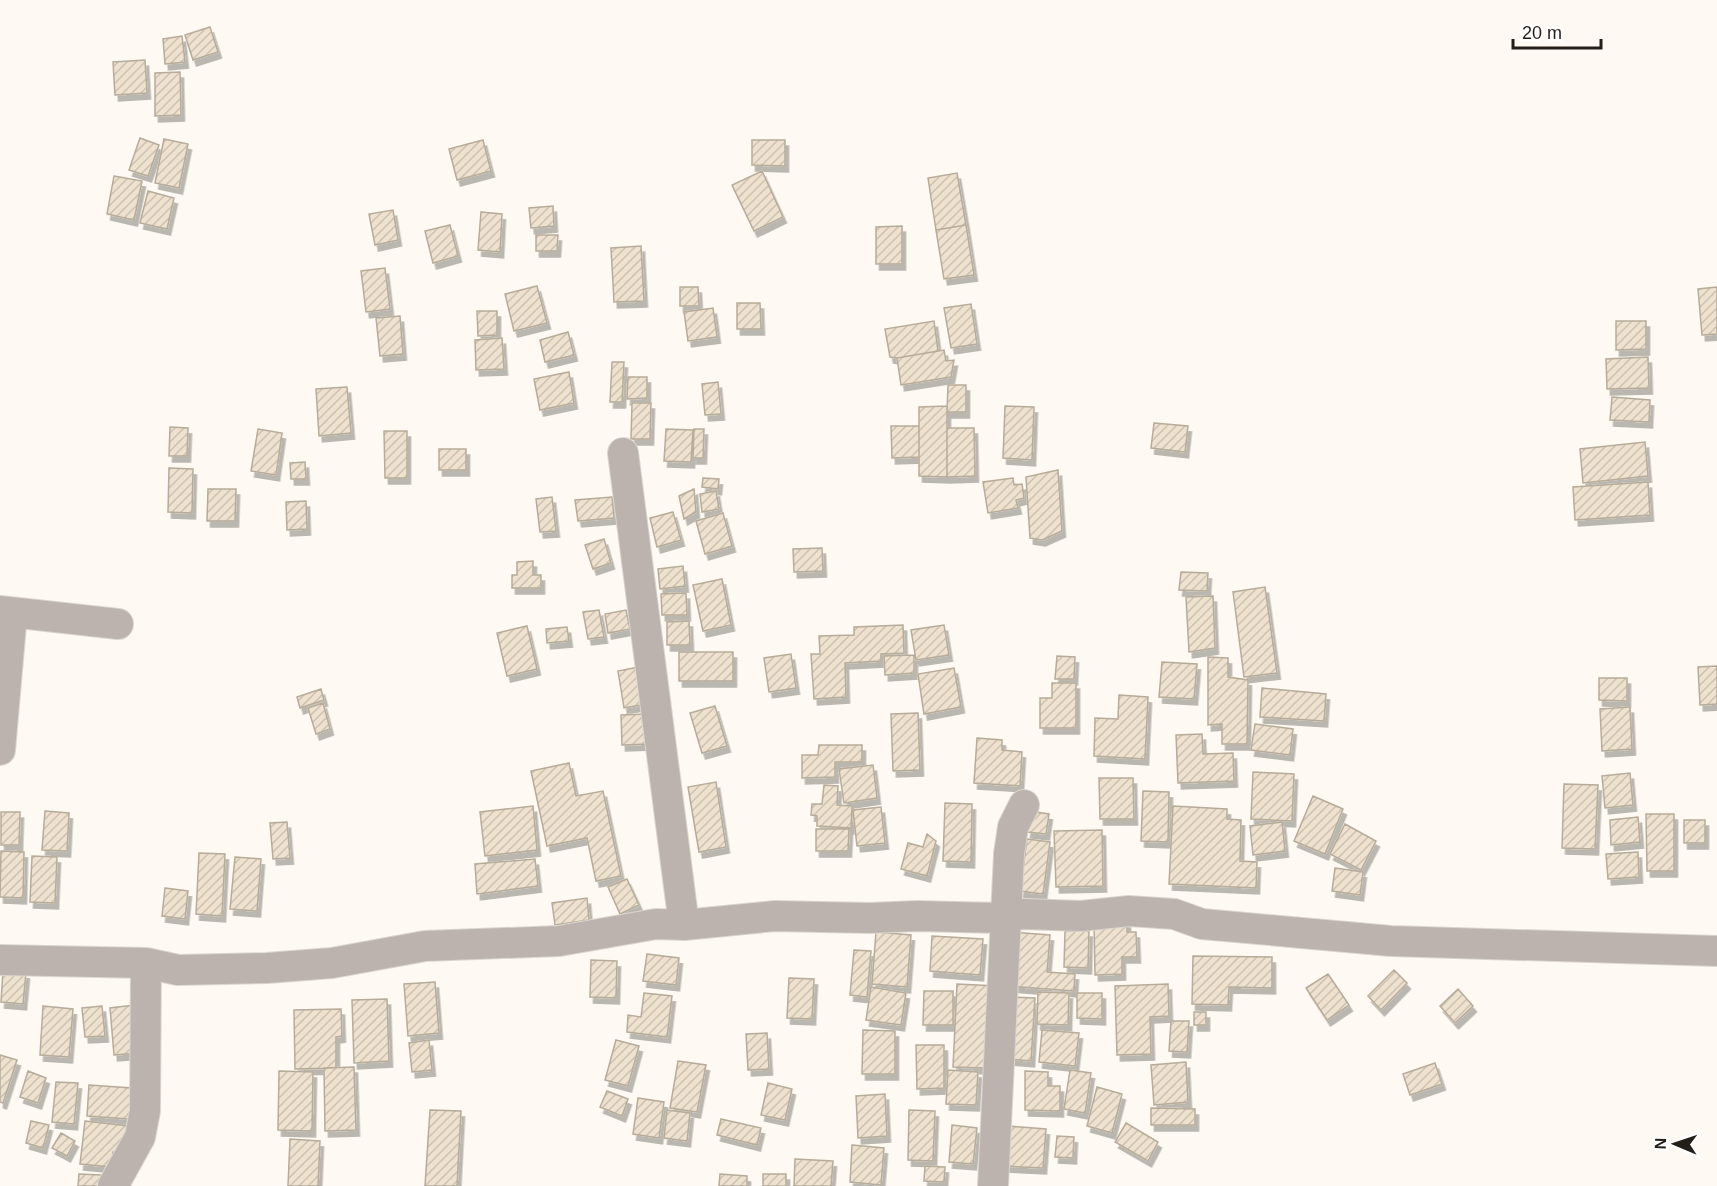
<svg xmlns="http://www.w3.org/2000/svg" width="1717" height="1186" font-family="Arial,sans-serif">
<style>
.building{fill:url(#building-hatch);stroke:#b7ac99;stroke-width:1.5;filter:url(#shadow)}
.lines{fill:none;stroke-linecap:round;stroke-linejoin:round}
.minor-casing{stroke:#dbd6cf;stroke-width:32}
.minor{stroke:#bcb3ae;stroke-width:30}
</style>
<defs>
<pattern id="building-hatch" width="6" height="6" patternUnits="userSpaceOnUse" patternTransform="scale(1.5)"><rect width="6" height="6" fill="#eee2cf"/><path d="M-1 1l2-2M0 6l6-6M5 7l2-2" fill="none" stroke="#ccc1b1"/></pattern>
<filter id="shadow"><feDropShadow dx="3.5" dy="6" stdDeviation="0" flood-color="#0004"/></filter>
</defs>
<rect width="100%" height="100%" fill="#fef9f2"/>
<path class="building" d="M210,27l8,25 -25,8 -8,-25z
M182,36l3,26 -20,2 -2,-25z
M145,60l2,33 -32,2 -2,-33z
M180,72l1,43 -26,1v-43z
M140,138l19,7 -11,31 -19,-6z
M164,139l24,5 -9,44 -24,-5z
M483,140l8,31 -34,9 -8,-31z
M752,140h33v26l-33,-1z
M762,171l21,46 -29,14 -22,-46z
M957,173l9,52 -30,5 -8,-52z
M114,176l28,5 -8,39 -27,-6z
M148,191l26,7 -7,31 -27,-6z
M553,206l1,20 -23,2 -2,-20z
M393,210l5,30 -23,5 -6,-31z
M481,212l21,2 -2,38 -22,-2z
M450,225l8,31 -25,7 -8,-32z
M966,225l8,50 -30,4 -8,-49z
M902,226v38h-26v-37z
M536,235h22l-1,16h-21z
M641,246l3,55 -30,1 -3,-54z
M385,268l5,41 -24,3 -5,-41z
M537,286l10,37 -33,8 -9,-37z
M680,287h18l1,19h-19z
M1717,287v47l-15,1 -4,-46z
M737,303h23l1,26h-24z
M971,304l6,40 -26,4 -7,-40z
M713,308l4,29 -29,4 -4,-29z
M477,311h20v24l-19,1z
M400,316l3,38 -23,2 -4,-38z
M934,321l4,30 -41,7 -7,-1 -5,-28z
M1616,321h30v28l-30,1z
M568,332l6,23 -29,7 -5,-22z
M502,338l2,31 -28,1 -1,-30z
M944,350l2,11 8,-1 -3,17 -50,8 -4,-27z
M1648,357l1,31 -42,1 -1,-30z
M612,362h12l-2,40h-12z
M569,372l5,31 -34,7 -6,-31z
M628,377h19v21l-20,1z
M718,382l3,32 -16,1 -3,-31z
M948,385h18v27h-19z
M347,387l4,46 -32,3 -3,-47z
M1612,397l38,3 -1,22 -39,-2z
M632,403h19l-1,36h-19z
M947,406v71l-28,-1v-69z
M1005,406l29,1 -2,53 -29,-2z
M1154,423l34,3 -3,26 -34,-4z
M891,426h28v31l-27,1z
M170,427l18,1 -1,28h-18z
M947,428h27l1,48 -28,1z
M258,429l24,4 -6,42 -25,-4z
M666,429l27,1 -2,32 -27,-1z
M694,429h10l-1,29h-10z
M384,431h23v47h-22z
M1645,442l3,34 -65,7 -3,-34z
M439,449h27v21h-27z
M305,462l1,17h-15l-1,-16z
M169,468l24,1 -1,44 -24,-1z
M1058,470l4,61 -20,9 -12,-2 -4,-61z
M703,478l16,1 -1,10 -16,-2z
M1013,478l1,7 8,-1 2,14 -8,2 2,8 -30,5 -5,-31z
M1648,482l2,33 -75,5 -2,-33z
M208,489h28l-1,32h-28z
M694,489l2,23 -12,7 -5,-23z
M716,491l3,18 -17,3 -2,-18z
M552,497l4,34 -16,1 -4,-33z
M612,497l2,21 -36,3 -3,-21z
M306,501l1,28 -20,1 -1,-28z
M673,512l8,28 -24,7 -7,-29z
M723,513l9,33 -27,8 -9,-33z
M604,539l7,24 -18,6 -8,-24z
M822,548l1,23 -29,1 -1,-23z
M533,561v14h8v13h-29v-13h5v-13z
M683,566l2,20 -25,3 -2,-20z
M1181,572l27,1 -1,18 -28,-1z
M722,579l9,46 -28,6 -10,-46z
M1265,587l12,86 -33,4 -11,-85z
M686,593l1,22h-25l-1,-21z
M1213,596l2,52 -26,4 -3,-55z
M599,610l5,27 -16,2 -5,-27z
M626,610l4,19 -22,4 -3,-19z
M689,621l1,24h-23v-23z
M903,625l1,28 -23,1v7l-36,2 1,34 -32,2 -3,-45h9l-1,-18 35,-1v-8z
M944,625l5,30 -33,5 -5,-30z
M527,626l10,43 -30,7 -10,-43z
M567,627l2,14 -22,2 -1,-14z
M679,652h54v29h-54z
M791,654l5,34 -27,4 -5,-34z
M914,655v18l-29,2 -1,-19z
M1057,656l18,1 -1,22h-19z
M1208,657l20,1v19l20,3 -1,64h-25v-20l-14,1z
M1162,662l35,2 -3,35 -35,-2z
M1717,666v38l-17,1 -2,-38z
M639,667l7,37 -22,4 -6,-37z
M954,668l7,39 -37,7 -6,-40z
M1599,678h28v23l-28,-1z
M1052,683h24v45h-36v-30h12z
M1262,688l64,6 -2,27 -64,-4z
M321,689l3,11 -24,8 -3,-11z
M1119,695l29,2 -3,62 -51,-3 1,-38 23,1z
M323,703l7,26 -14,5 -8,-26z
M715,706l12,40 -25,7 -12,-40z
M1630,707l2,42 -30,2 -2,-42z
M918,713l2,57 -27,1 -2,-57z
M648,714l1,30 -27,1 -1,-30z
M1255,724l38,5 -3,26 -39,-5z
M1202,734l1,20 30,-1 1,28 -56,2 -2,-48z
M977,738l25,2v10l20,2 -2,34 -46,-3z
M819,745h43v17h-27v15l-33,1v-23h16z
M569,763l7,33 27,-5 18,85 -25,5 -9,-43 -40,8 -16,-75z
M873,765l4,33 -33,5 -5,-34z
M1253,772l41,2 -2,47 -41,-2z
M1630,773l3,32 -28,3 -3,-32z
M1099,778h34l1,41h-34z
M716,782l10,65 -27,5 -11,-65z
M1564,784l34,1 -3,64 -33,-1z
M824,785l14,1 -1,19 15,1 -1,22 -34,-2v-10l-6,-1 1,-11h10z
M1143,791l26,1 -1,50 -27,-1z
M1313,796l30,13 -18,45 -31,-13z
M945,803l27,1 -1,58 -28,-1z
M533,806l4,44 -52,6 -5,-44z
M1173,806l54,3v10l14,1 -1,41 17,1 -1,26 -87,-4z
M881,807l4,36 -28,3 -4,-36z
M45,811l24,2 -2,38 -25,-1z
M1029,811l20,3 -3,20 -19,-2z
M1,812h19l-1,33h-18z
M1646,814h28v57h-27z
M1638,817l2,25 -29,3 -1,-25z
M1684,820h21v23h-21z
M287,822l3,36 -17,1 -3,-36z
M1282,822l3,29 -32,4 -3,-29z
M1345,824l31,17 -15,29 -31,-16z
M816,829h33l-1,22h-32z
M1102,830l1,56 -47,1 -2,-56z
M927,834l9,7 -9,35 -26,-7 7,-26 15,4z
M1027,839l23,3 -7,52 -23,-3z
M1,851l23,1 -1,46 -23,-1z
M1638,852l1,25 -31,2 -2,-25z
M199,853l26,1 -3,62 -26,-2z
M32,856l25,1 -2,46 -25,-1z
M235,857l26,2 -4,52 -27,-2z
M535,859l3,27 -61,8 -2,-30z
M1335,868l28,4 -3,23 -28,-4z
M627,879l12,26 -19,9 -12,-27z
M165,888l23,3 -3,28 -23,-3z
M587,898l2,22 -34,5 -3,-22z
M1094,922h33v10h9l1,25h-15v17l-27,1z
M1065,931h24l-1,37 -24,-1z
M876,932l35,3 -4,52 -35,-3z
M1011,932l39,3 -3,37 28,2 -1,17 -66,-5z
M932,936l51,3 -3,36 -50,-4z
M854,950l17,1 -4,46 -17,-2z
M647,954l32,4 -3,27 -33,-4z
M1193,956l79,1v31l-43,-1 -1,18 -36,-1z
M591,960l26,1 -1,37 -26,-1z
M1394,970l13,13 -26,27 -13,-14z
M3,971l23,2 -3,31 -22,-2z
M1328,974l21,31 -22,15 -21,-32z
M789,978l25,1 -2,40 -25,-1z
M435,982l4,51 -31,3 -4,-52z
M957,984l40,2 -4,76h-9v6l-31,-1z
M1168,984l1,32 -19,1 1,37 -34,1 -2,-69z
M871,987l35,6 -5,32 -35,-5z
M1458,989l15,17 -18,17 -15,-17z
M924,991h29v34h-30z
M1038,992l31,1 -1,32 -31,-1z
M644,993l28,3 -5,41 -40,-5 1,-17 13,2z
M1077,993h25v26l-25,-1z
M1011,997l24,1 -4,63 -24,-2z
M387,999l2,62 -35,2 -2,-63z
M134,1005l5,48 -25,2 -4,-47z
M43,1006l30,3 -4,48 -29,-2z
M102,1006l3,30 -20,1 -3,-29z
M341,1009l1,27 -6,1v31l-41,1 -1,-59z
M1194,1012h12v13h-12z
M1171,1021h18l-2,31 -18,-1z
M863,1030l32,1v43h-33z
M1042,1030l37,3 -4,33 -36,-4z
M767,1033l2,36 -21,1 -2,-36z
M429,1040l3,30 -20,2 -3,-29z
M616,1040l23,6 -11,40 -23,-6z
M916,1045h28v43l-27,1z
M0,1055l17,5 -14,43 -3,-1z
M678,1061l28,4 -9,47 -27,-4z
M1186,1062l2,40 -34,3 -3,-40z
M1435,1063l7,21 -32,11 -7,-21z
M354,1067l2,63 -31,1 -1,-63z
M948,1070l30,2 -2,33 -30,-1z
M1070,1070l21,3 -6,40 -21,-4z
M28,1071l18,7 -8,25 -18,-6z
M279,1071l34,1 -1,59 -34,-1z
M1025,1071l23,1v14h12v25l-35,-1z
M56,1082l22,1 -4,41 -22,-2z
M768,1083l24,6 -7,31 -24,-5z
M89,1085l43,3 -3,31 -42,-3z
M1097,1087l25,7 -10,39 -25,-7z
M607,1091l21,8 -6,17 -22,-9z
M885,1094l2,42 -29,2 -2,-42z
M638,1098l26,4 -5,36 -26,-4z
M1151,1108l44,1v16h-44z
M430,1110l31,1 -4,75h-32z
M667,1110l23,3 -3,28 -23,-3z
M909,1110l26,1 -2,50 -25,-1z
M721,1119l40,9 -4,17 -40,-10z
M31,1121l18,4 -6,23 -17,-5z
M85,1121l44,5 -3,28 -13,-2 -2,15 -31,-3z
M1126,1123l32,19 -10,19 -33,-19z
M952,1125l25,3 -4,36 -24,-2z
M1007,1126l39,3 -3,39 -40,-2z
M61,1133l14,8 -8,15 -15,-8z
M1057,1136l17,1 -1,21 -18,-1z
M290,1139l30,2 -2,45h-30z
M852,1145l32,3 -3,37 -31,-3z
M795,1159l38,2 -2,25h-37z
M925,1166l20,1 -1,15 -20,-1z
M79,1174l22,1v11h-23z
M720,1174l27,2v10h-28z
M763,1174h23v12h-23z"/>
<g class="lines">
<g class="minor-casing">
<path id="minor" d="M623,453l61,472
M0,611l118,13
M0,750l12,-137
M0,960l146,3 32,7 89,-2 65,-5 93,-17 134,-5 97,-17 28,1 91,-9 95,2 47,-2 81,2 25,-4 58,2 48,-5 45,3 28,10 189,17 326,10
M113,1186l27,-49 5,-26 1,-148
M993,1186l16,-332 4,-27 11,-22"/>
</g>
<use href="#minor" class="minor"/>
</g>
<g transform="translate(1675 1144) rotate(272)" stroke="#ffffff" stroke-width="4.5" paint-order="stroke">
<path d="M0-4.5L10 22L0 15L-10 22Z" fill="#231f18"/>
<text y="-9" font-size="16" font-weight="bold" text-anchor="middle" fill="#231f18">N</text>
</g>
<path d="M1513 39v9h88v-9" fill="none" stroke="#231f18" stroke-width="3"/>
<text x="1522" y="39" font-size="18" fill="#231f18" stroke="#ffffff" stroke-width="4.5" paint-order="stroke">20 m</text>
</svg>
